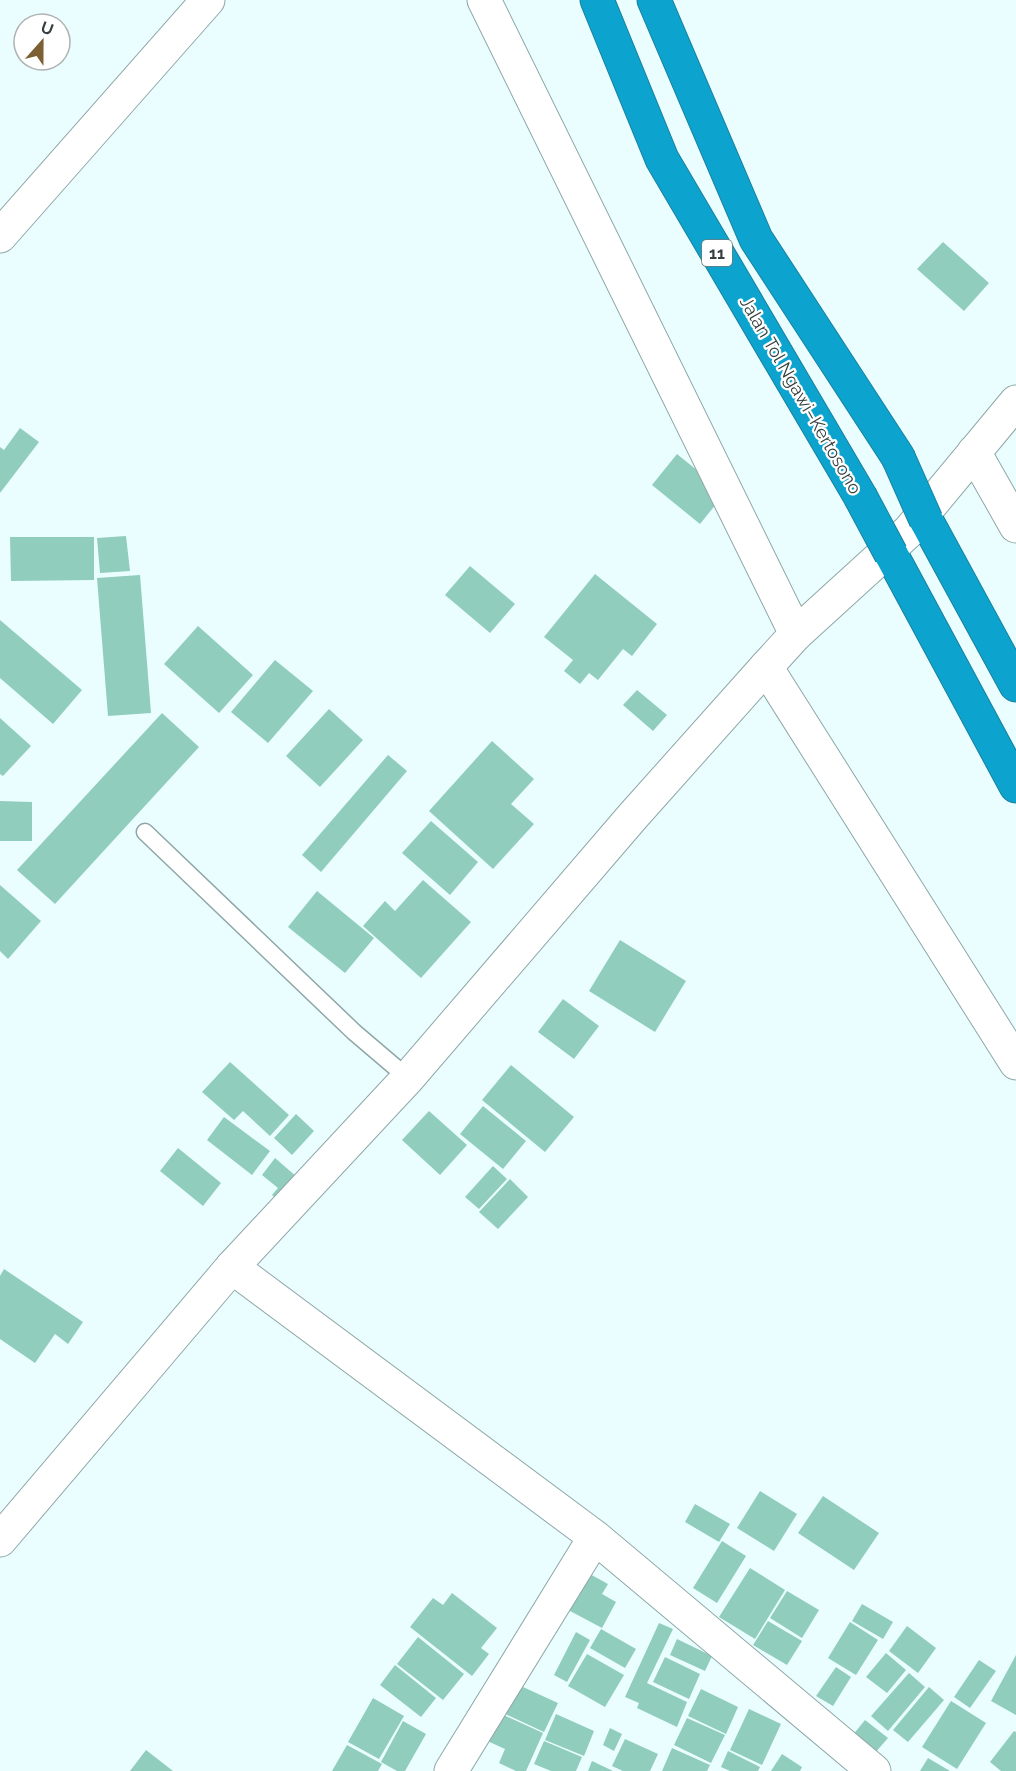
<svg xmlns="http://www.w3.org/2000/svg" width="1016" height="1771" font-family="Raleway,sans-serif">
<style>
.building{fill:#90cdbd}
.lines{fill:none;stroke-linecap:round;stroke-linejoin:round}
.lane-casing{stroke:#8fa7a8;stroke-width:19}
.street-casing{stroke:#8fa7a8;stroke-width:35}
.secondary-casing{stroke:#8fa7a8;stroke-width:35}
.highway-casing{stroke:#1a819d;stroke-width:35}
.lane{stroke:#fff;stroke-width:16}
.street{stroke:#fff;stroke-width:33}
.secondary{stroke:#fff;stroke-width:33}
.highway{stroke:#0ca4cf;stroke-width:33}
.highway-bridge-casing{stroke:#1a819d;stroke-width:35;stroke-linecap:butt}
.highway-bridge{stroke:#0ca4cf;stroke-width:33}
.labels{text-anchor:middle;dominant-baseline:central;stroke-width:4.5;stroke-linejoin:round;paint-order:stroke}
.shield{fill:#fff;stroke:#727979;stroke-width:1.5}
.shield-label{font-size:16px;font-weight:bold;fill:#353f3f}
.street-label{font-size:18px;fill:#353f3f;stroke:#fff}
</style>
<rect width="100%" height="100%" fill="#eafeff"/>
<path class="building" d="M943,242l46,41 -25,28 -47,-42z
M20,428l19,14 -39,51v-46l4,3z
M677,454l48,39 -25,31 -48,-39z
M126,536l4,35 -30,2 -3,-35z
M10,537h84v43l-83,1z
M470,566l45,38 -25,29 -45,-38z
M595,574l62,50 -25,32 -9,-7 -25,31 -9,-7 -9,11 -16,-13 9,-11 -29,-23z
M140,575l11,138 -43,3 -11,-138z
M0,620l82,70 -29,34 -53,-46z
M198,626l55,49 -34,38 -55,-49z
M275,660l38,31 -45,52 -37,-31z
M637,690l30,25 -14,16 -30,-26z
M329,709l34,31 -43,47 -34,-31z
M162,713l37,34 -144,157 -38,-34z
M0,718l31,28 -28,30 -3,-2z
M492,741l42,38 -23,25 23,20 -41,45 -64,-58z
M388,755l19,16 -86,101 -19,-17z
M0,801l32,1v39h-32z
M431,821l47,41 -28,33 -48,-42z
M423,880l48,42 -50,56 -58,-52 22,-25 10,10z
M0,885l41,36 -33,38 -8,-8z
M317,891l57,47 -29,35 -57,-46z
M620,940l66,41 -31,51 -66,-41z
M563,999l36,27 -25,33 -36,-27z
M230,1062l59,53 -19,21 -27,-25 -9,9 -32,-28z
M511,1065l63,52 -29,35 -63,-52z
M483,1106l43,35 -23,28 -43,-35z
M429,1111l38,34 -27,30 -38,-35z
M296,1114l18,17 -22,24 -18,-17z
M224,1117l46,34 -18,24 -45,-35z
M178,1148l43,35 -18,23 -43,-35z
M275,1158l30,26 -19,22 -14,-11 6,-7 -16,-13z
M493,1166l14,13 -28,30 -14,-12z
M510,1179l18,18 -30,32 -19,-17z
M4,1269l79,53 -15,22 -13,-10 -20,29 -35,-24v-63z
M760,1491l37,23 -23,37 -37,-23z
M823,1496l56,37 -25,37 -56,-37z
M695,1504l35,20 -11,18 -34,-20z
M722,1541l24,15 -29,47 -24,-15z
M750,1568l35,22 -30,49 -36,-22z
M588,1573l20,11 -6,10 14,8 -14,26 -45,-24z
M787,1591l32,19 -17,28 -32,-20z
M452,1593l45,35 -16,20 8,6 -17,22 -62,-49 23,-29 10,7z
M862,1604l31,18 -10,17 -31,-18z
M768,1621l34,20 -15,24 -34,-20z
M850,1622l28,18 -22,35 -28,-17z
M659,1623l14,6 -26,54 40,19 -10,25 -40,-19 2,-5 -14,-6z
M907,1626l29,22 -18,25 -29,-22z
M601,1629l35,20 -11,19 -35,-20z
M576,1632l14,8 -23,42 -13,-7z
M418,1637l46,37 -21,26 -46,-36z
M677,1639l35,17 -7,15 -35,-16z
M886,1653l20,17 -19,23 -21,-16z
M587,1654l37,21 -19,32 -37,-21z
M1016,1655v60l-25,-14z
M665,1657l35,17 -11,25 -36,-17z
M979,1660l17,11 -26,37 -16,-11z
M395,1665l41,33 -15,19 -41,-32z
M836,1667l15,10 -18,29 -17,-10z
M909,1673l16,14 -37,44 -17,-15z
M512,1682l46,21 -14,29 -45,-21z
M929,1687l15,13 -36,42 -15,-12z
M701,1689l37,18 -12,27 -38,-18z
M373,1698l31,18 -25,43 -31,-17z
M951,1701l35,22 -29,46 -35,-22z
M749,1709l32,15 -19,41 -32,-15z
M495,1711l48,22 -17,38h-10l-17,-8 6,-14 -22,-10z
M556,1714l38,17 -10,25 -39,-16z
M687,1718l38,17 -14,28 -37,-18z
M865,1720l23,18 -14,16 -22,-18z
M403,1721l23,13 -21,37h-8l-16,-9z
M610,1728l12,6 -8,17 -11,-6z
M1014,1731l2,1v39h-15l-11,-9z
M625,1739l33,15 -8,17h-27l-11,-5z
M544,1741l38,16 -6,14h-25l-17,-7z
M347,1745l35,19 -4,7h-46z
M672,1748l38,17 -3,6h-45z
M146,1750l27,21h-43z
M728,1751l32,16 -2,4h-28l-9,-4z
M782,1754l20,13 -2,4h-29z
M928,1758l22,13h-30z
M592,1761l21,10h-25z"/>
<g class="lines">
<g class="lane-casing">
<path id="lane" d="M145,832l209,200 54,46"/>
</g>
<g class="street-casing">
<path id="street" d="M484,0l312,634
M0,236l208,-236
M974,452l42,74
M766,667l250,396
M232,1267l363,270 279,234
M451,1771l144,-234"/>
</g>
<g class="secondary-casing">
<path id="secondary" d="M0,1540l232,-273 176,-189 225,-262 133,-149 30,-33 113,-103 107,-129"/>
</g>
<g class="highway-casing">
<path id="highway" d="M597,0l65,159 198,337
M654,0l102,239 142,218
M926,520l90,165
M891,554l125,232"/>
</g>
<use href="#lane" class="lane"/>
<use href="#street" class="street"/>
<use href="#secondary" class="secondary"/>
<use href="#highway" class="highway"/>
<g class="highway-bridge-casing">
<path id="highway-bridge" d="M898,457l28,63
M860,496l31,58"/>
</g>
<use href="#highway-bridge" class="highway-bridge"/>
</g>
<g class="labels">
<rect class="shield" x="702" y="240" width="30" height="26" rx="4.5"/>
<g class="shield-label">
<text x="717" y="253">11</text>
</g>
<g class="street-label">
<text transform="translate(801 395) rotate(60)">Jalan Tol Ngawi–Kertosono</text>
</g>
</g>
<g transform="translate(42 42) rotate(21)"><circle r="28" fill="#ffffff" stroke="#aeb2b2" stroke-width="1.5"/>
<path d="M0-4.5L10 22L0 15L-10 22Z" fill="#7c6033"/>
<text y="-9" font-size="16" font-weight="bold" text-anchor="middle" fill="#353f3f">U</text>
</g>
</svg>
